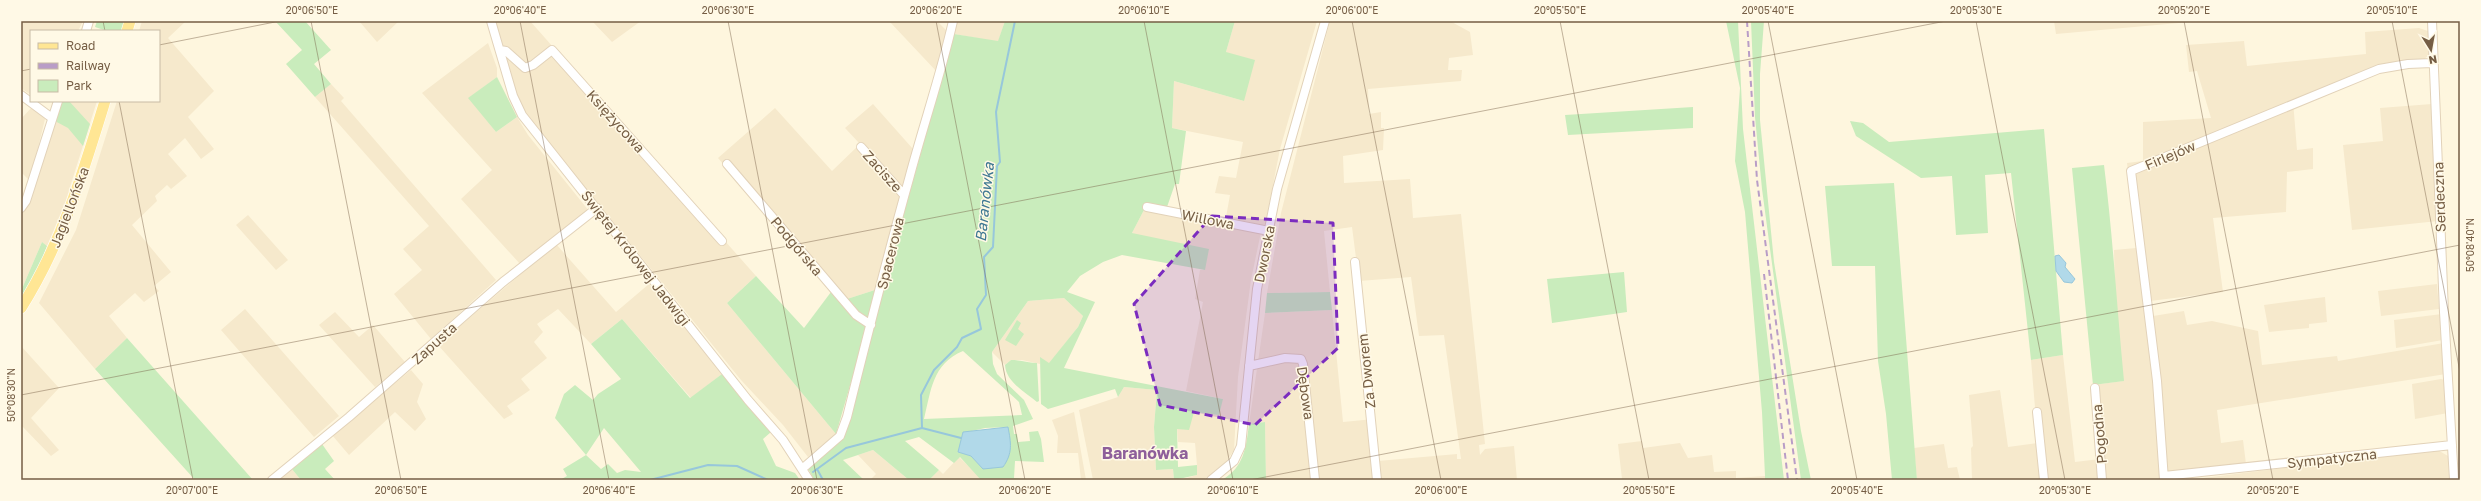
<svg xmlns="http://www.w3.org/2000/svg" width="2481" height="501" font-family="'Golos Text',sans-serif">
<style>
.residential{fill:#f6e9cc}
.green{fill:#c9ecbc;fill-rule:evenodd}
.water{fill:#b1d9e9;stroke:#97c7db}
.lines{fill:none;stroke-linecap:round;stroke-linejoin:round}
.stream{stroke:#97c7db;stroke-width:2}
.minor-casing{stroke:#e2d2b9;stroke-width:10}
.major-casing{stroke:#fff;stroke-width:12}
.minor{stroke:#fff;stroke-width:8}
.major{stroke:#ffe694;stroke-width:11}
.rail{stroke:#b99dc7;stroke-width:2;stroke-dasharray:6 4;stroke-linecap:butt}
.marked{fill:#7b2cbf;fill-opacity:0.2;stroke:#7b2cbf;stroke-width:3;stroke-dasharray:8 5;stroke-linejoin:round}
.ticks{fill:none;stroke:#755d44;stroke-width:1;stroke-opacity:0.45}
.labels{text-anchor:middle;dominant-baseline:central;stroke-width:3;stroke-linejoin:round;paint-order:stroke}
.street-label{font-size:14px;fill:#755d44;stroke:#fff9e6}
.water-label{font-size:15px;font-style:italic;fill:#3f7893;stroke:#fff9e6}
.quarter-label{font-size:16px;font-weight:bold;fill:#8e5f9a;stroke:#fff9e6}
.neatline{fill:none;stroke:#755d44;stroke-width:1.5}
.ticks-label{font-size:10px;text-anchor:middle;fill:#755d44}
</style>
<rect width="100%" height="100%" fill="#fef6de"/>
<path class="residential" d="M21,21h62l-5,10h-47v64l-10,-7z
M142,21h44l-18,17 46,53 -26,26 26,32 -13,10 -16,-21 -17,16 19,22 -16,13 -4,-4 -12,11 2,5 -25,24 39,47 -17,14 5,5 -15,11 -9,-9 -26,23 18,22 -32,31 -56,-66 37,-73 41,-129h42v-70h-20z
M359,21h40l-22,21z
M494,21h36l226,255 -29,27 109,131 -28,23 -25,-32 -42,-45 -214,-264 -11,-21z
M592,21h49l-29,21z
M889,21h48l12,12 -11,40z
M957,21h48l-7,21 -44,-8z
M1235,21h82l-37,128 -15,77 -39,-9 4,-22 -15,-2 4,-17 17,2 7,-36 -71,-14 2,-47 70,20 -18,-49z
M1330,21h120l20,11 3,23 -24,3 -1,12h14l-1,11 -93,8 1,25 12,-2v16h3l-1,22 -40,6 1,27 66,-4 3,39 48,-4 24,230 -6,1 1,10 5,-6 29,-3 3,34h-251l-1,-58 -16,2 16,-111 67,-3 11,112 31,-3 4,42 79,-7v5h4l-17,-124 -25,1 -8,-59 -52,4 -7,-54 -28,4 6,61 -63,1 14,-80z
M2054,21h147l-145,13z
M2419,28l9,3 1,24 -6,5 -28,3 -102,38 4,49 16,-2v21l-26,3 -1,40 -73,6 10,74 -73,9 3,15 31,-5 3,14 25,-4 46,10 4,34 75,-9 1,5 106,-18 2,31 -229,36 4,33 22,-3 3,24 -85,16h-189l-1,-32 2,-2 -4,-51 31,-5 8,57 30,-4 -7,-83 32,-5 12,107 25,-3 -7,-74 30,-4 -8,-86 -1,-45 22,-2 -9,-85 16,-2v-39l68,-4 -14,-47 -8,1 -3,-27 58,-4 3,25 119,-12 -1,-22z
M488,43l9,25v9l-28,21 27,34 21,-15 11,18 61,76 -68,54 -60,-66 31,-29 -70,-77z
M331,84l13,14 -3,3 155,179 -65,59 -37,-45 28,-24 -19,-21 26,-23 -114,-129z
M61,101h36l-32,102 -18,43 -5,-4 -21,49v-77l9,-14z
M873,104l40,45 -35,140 -31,10 -10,-11 -6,4 -113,-134 57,-50 57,63 28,-27 -15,-16z
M2432,104l6,117 -86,9 -9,-85 40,-4 -3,-33z
M32,107l13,12 -15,62 -9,-9v-53z
M1145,208l116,24 -10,48 -13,97 -4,73 -10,15 -21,15h-24l18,-5v-10l-2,-22 -17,-1 -1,-14 17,-16 29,-13 -37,-8 17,-89 -8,-3 5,-29h5l-73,-37z
M248,215l40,45 -12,10 -40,-45z
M556,244l60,68 33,-28 73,90 -31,24 -69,-79 -31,25 -33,-35 -21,15 6,8 -9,10 13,16 -26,21 9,11 -23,16 6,8 -9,5 -66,-74z
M2437,284l2,25 -58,7 -3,-25z
M2325,297l2,25 -18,2v4l-40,4 -5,-27z
M1064,298l19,18 -5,11 -29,37 -9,-6v6l-18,-4h-11l-6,5 -13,-13 36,-51z
M245,309l94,107 -25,21 -93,-107z
M335,312l24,25 14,-12 32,37 -30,25 -56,-62z
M2442,314l1,26 -47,8 -2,-28z
M21,346l38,42 -28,30 28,32 -8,6 -30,-31z
M411,370l12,14 -6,18 9,17 -11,12 -20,-19 -46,43 -17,-20z
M2441,379l4,1 3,33 -33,6 -3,-35z
M1124,387l33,3 -3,37 2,43 17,-1 1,11h-81l-14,-70 39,-13z
M1074,412l12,68h-13h8l-3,-27h-21l1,-17 -6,-16z
M1642,441l1,7 37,-5 8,15 24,-3 2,17 22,-1v7l29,-2v4h-152l9,-1 -4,-35z
M1944,444l4,24 9,-1 3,13h-43l-3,-32z
M2436,449l12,7 1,24h-262z
M873,450l36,30h-39l6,-6 -18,-19z
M959,457l23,22 -53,1 10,-10 4,4z
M291,468l10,12h-24z"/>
<path class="green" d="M97,21h28l-3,10h-15l-12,-4z
M275,21h30l26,29 -17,14 17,20 -16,13 -29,-33 16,-14z
M1005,21h230l-9,31 29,8 -11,41 -70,-20 -2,47 14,3 -7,53h-4l-8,23 -22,1 -13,25 77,16 -4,21 -83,-15 -19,7 -23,14 -13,16 28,10 -31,66 159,31 -4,16 -25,-3 -5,18 -12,-1 1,38 19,-2v10l-23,5 -1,-11 -17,1 -2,-43 3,-37 -33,-3 -6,10 -3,-8 -67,20 -7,-5 -1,-47 9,6 29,-36 5,-11 -19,-18 -36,3 -36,51 1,12 4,10 27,26 9,19 -20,7 1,8h3l1,8 12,-1 -1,-9 9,-1 3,8 3,23 -29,-1 -1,17 25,2h-58l-21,-23 -6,6 -35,-26 -14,4 34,29 -10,10h-20l-36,-30 -30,10 21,20h-50l-6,-12 35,-30 38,-142 10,-31v-5l63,-226 44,7zM963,351l56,51 3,13 -98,4c7,-28 8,-55 39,-68zM1008,427l-25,42 -12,-13 -13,-4 5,-19 22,-5z
M1726,21h12l5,108 41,351h-19v-4l-3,-64 -17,-200 -10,-51 5,-73z
M1751,21h13l-4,53v46l14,142 27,169 10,49h-10l-39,-291 -7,-72z
M497,77l20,40 -21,15 -28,-34z
M61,101h8l21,23 -7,22 -15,-18 -15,-8z
M1693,107v21l-125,7 -3,-20z
M1850,121l13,2 26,19 155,-13 19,226 -32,5 -20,-187 -26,2 3,58 -32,2 -4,-59 -31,2 -65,-42z
M2104,165c9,72 13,144 20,216l-31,4 -21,-217z
M1894,183l23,297h-25l-6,-66 -8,-53 -3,-95h-43l-7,-80z
M42,242l5,4 -10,27 -16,26v-8z
M1624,272l3,40 -75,11 -5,-44z
M756,276l48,52 27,-36 6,-4 10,11 31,-10 -42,145 -109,-131z
M1330,292l2,18 -67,3 2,-20z
M622,319l68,79 32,-24 49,58 -8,7 13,27 19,7 5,7h-240l7,-4 -4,-7 23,-14 -31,-37 9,-24 11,-9 18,15 5,-6 23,-15 -30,-35zM604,428l37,44 -16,-2 -8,3 -9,-9 -7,5 -15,-14z
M1017,320l4,3 -3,6 6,5 -8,12 -11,-6z
M127,338l126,142h-58l-100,-111z
M1011,360c10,0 19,3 26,3l2,38 -2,1c-12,-10 -31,-20 -32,-37z
M1265,422l1,58h-44c22,-13 24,-32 27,-56z
M322,444l12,17 -9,8 10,11h-34l-10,-12z"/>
<path class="water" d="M2059,255l7,8 -1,4 10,12 -3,4 -8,-1 -8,-11 -1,-15z
M1008,427c3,16 5,26 -5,40l-20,2 -12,-13 -13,-4 5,-20z"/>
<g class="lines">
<path class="stream" d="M922,428l39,10
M817,469l6,11
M813,472l33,-24 76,-20 -1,-33 13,-25 23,-23 5,-9 19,-9 -4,-20 9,-14 -2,-38 9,-10 4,-81 3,-4 -4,-50 19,-91
M650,480l58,-15 29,1 31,14"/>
<g class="minor-casing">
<path id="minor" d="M491,21l22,75 9,19 226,285 35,40 26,40
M2432,21l12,291 10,168
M86,31l3,-10
M500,50l6,1 19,17 8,-3 19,-15 170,191
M21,95l31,23
M861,147l43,48
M727,164l129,151 15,10
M1147,207l122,24
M21,208l5,-7 32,-100
M1355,262l22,218
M1249,366l36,-8 16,1 2,5 12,116
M2095,388l7,92
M2037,412l7,68
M802,469l38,-33 7,-19c20,-80 40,-160 62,-238 14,-53 32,-105 44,-158
M2164,476l288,-31
M272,480l77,-63 154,-135 94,-74
M1211,480l23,-19 7,-15 16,-157 20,-100 48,-168
M2164,480l-7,-99 -26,-210 248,-102 29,-5 24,-1"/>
</g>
<g class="major-casing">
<path id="major" d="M127,31l3,-10
M21,308c41,-65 62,-135 84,-207"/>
</g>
<use href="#minor" class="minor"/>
<use href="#major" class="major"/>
<path class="rail" d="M1747,21l10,159 40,300
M1764,274l24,206"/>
</g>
<path class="marked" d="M1212,216l121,7 5,125 -83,77 -95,-20 -26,-101z"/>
<path class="ticks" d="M103,21l2,10M311,21l90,459M520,21l89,459M728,21l89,459M936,21l89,459M1144,21l89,459M1352,21l89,459M1560,21l89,459M1768,21l89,459M1976,21l89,459M2184,21l89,459M2392,21l68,351M159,45l121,-24M21,71l10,-2M119,101l74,379M21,395l1925,-374M1250,480l1210,-235"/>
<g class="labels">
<g class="street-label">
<text transform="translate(616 121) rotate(48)">Księżycowa</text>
<text transform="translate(2170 155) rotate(-23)">Firlejów</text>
<text transform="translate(883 171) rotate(48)">Zacisze</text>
<text transform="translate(2439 197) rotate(-92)">Serdeczna</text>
<text transform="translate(69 207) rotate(-69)">Jagiellońska</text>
<text transform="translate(1208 219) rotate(11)">Willowa</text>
<text transform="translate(797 246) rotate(50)">Podgórska</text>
<text transform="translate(890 253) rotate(-76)">Spacerowa</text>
<text transform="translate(1264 254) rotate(-79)">Dworska</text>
<text transform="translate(636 258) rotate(52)">Świętej Królowej Jadwigi</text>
<text transform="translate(434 343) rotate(-42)">Zapusta</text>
<text transform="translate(1366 371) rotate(-96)">Za Dworem</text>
<text transform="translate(1306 393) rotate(82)">Dębowa</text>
<text transform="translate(2099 434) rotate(-95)">Pogodna</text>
<text transform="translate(2332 458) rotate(-6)">Sympatyczna</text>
</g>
<g class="water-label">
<text transform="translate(984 202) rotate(-84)">Baranówka</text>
</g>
<g class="quarter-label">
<text x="1145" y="453">Baranówka</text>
</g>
</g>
<rect width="2481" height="501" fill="none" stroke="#fff9e6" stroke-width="44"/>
<rect x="30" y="30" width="130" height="72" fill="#fff9e6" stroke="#c8bba5"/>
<rect x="38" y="43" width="20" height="6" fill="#ffe694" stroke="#c8bba5"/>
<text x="66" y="50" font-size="12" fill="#755d44">Road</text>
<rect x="38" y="63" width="20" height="6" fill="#b99dc7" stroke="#c8bba5"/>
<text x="66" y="70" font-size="12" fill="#755d44">Railway</text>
<rect x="38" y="80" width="20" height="12" fill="#c9ecbc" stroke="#c8bba5"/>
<text x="66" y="90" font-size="12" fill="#755d44">Park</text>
<g transform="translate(2431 50) rotate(169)" stroke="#fff9e6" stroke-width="3" paint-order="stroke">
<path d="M0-3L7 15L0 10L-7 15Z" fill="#755d44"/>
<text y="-6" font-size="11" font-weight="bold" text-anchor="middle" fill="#755d44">N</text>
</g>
<rect x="22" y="22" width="2437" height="457" class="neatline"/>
<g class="ticks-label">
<text x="312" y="14">20°06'50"E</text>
<text x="520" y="14">20°06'40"E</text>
<text x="728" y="14">20°06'30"E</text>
<text x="936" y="14">20°06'20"E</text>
<text x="1144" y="14">20°06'10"E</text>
<text x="1352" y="14">20°06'00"E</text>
<text x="1560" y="14">20°05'50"E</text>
<text x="1768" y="14">20°05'40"E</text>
<text x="1976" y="14">20°05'30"E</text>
<text x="2184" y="14">20°05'20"E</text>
<text x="2392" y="14">20°05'10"E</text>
<text transform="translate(2470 245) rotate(-90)" y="4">50°08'40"N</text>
<text transform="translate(11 395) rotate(-90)" y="4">50°08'30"N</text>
<text x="192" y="494">20°07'00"E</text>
<text x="401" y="494">20°06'50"E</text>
<text x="609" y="494">20°06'40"E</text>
<text x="817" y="494">20°06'30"E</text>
<text x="1025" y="494">20°06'20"E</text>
<text x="1233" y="494">20°06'10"E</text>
<text x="1441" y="494">20°06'00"E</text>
<text x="1649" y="494">20°05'50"E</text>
<text x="1857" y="494">20°05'40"E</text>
<text x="2065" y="494">20°05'30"E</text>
<text x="2273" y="494">20°05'20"E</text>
</g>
</svg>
